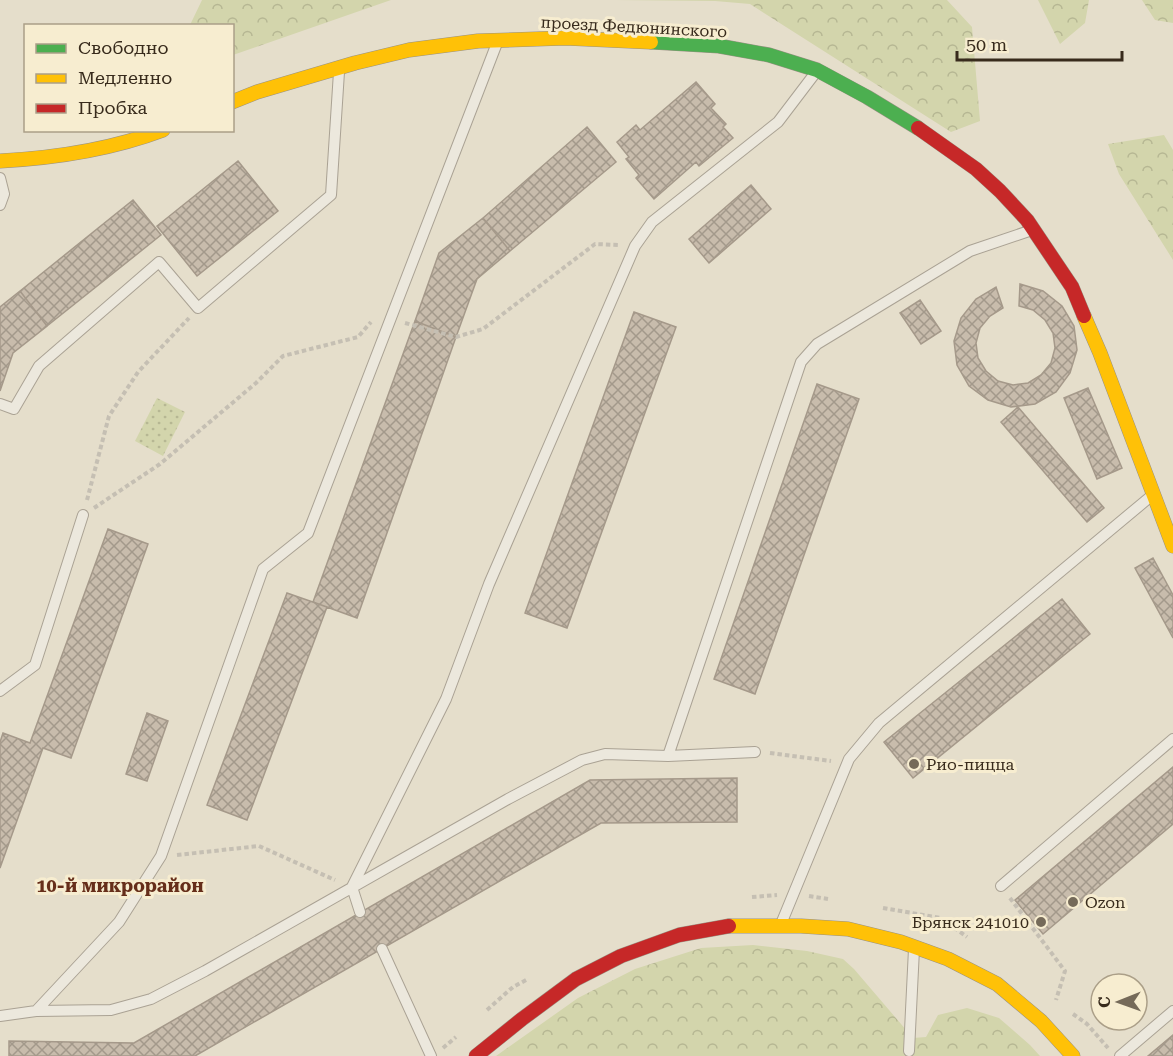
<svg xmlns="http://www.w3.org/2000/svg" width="1173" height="1056" font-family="'Roboto Serif',serif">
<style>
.forest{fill:url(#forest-crowns)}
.park{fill:url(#park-dots)}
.building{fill:url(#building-cross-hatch);stroke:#a5998a;stroke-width:1.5}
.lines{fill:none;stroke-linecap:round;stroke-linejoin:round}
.lane-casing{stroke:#aaa294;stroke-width:12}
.fast-casing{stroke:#999284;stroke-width:15}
.slow-casing{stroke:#999284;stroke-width:15}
.jam-casing{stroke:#999284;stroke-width:15}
.path{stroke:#c5bfb3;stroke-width:4;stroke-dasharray:4.5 3;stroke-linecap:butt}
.lane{stroke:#ece8dd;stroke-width:10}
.fast{stroke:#4caf50;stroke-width:14}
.slow{stroke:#ffc107;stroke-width:14}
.jam{stroke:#c62828;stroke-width:14}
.poi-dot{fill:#756a59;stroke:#f7edd0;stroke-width:2}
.labels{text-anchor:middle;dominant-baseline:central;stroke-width:6;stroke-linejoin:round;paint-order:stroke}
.street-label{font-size:16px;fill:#382b1c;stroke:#f7edd0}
.poi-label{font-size:16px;fill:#382b1c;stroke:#f7edd0;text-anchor:start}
.neighbourhood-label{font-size:18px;font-weight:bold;fill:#662e1a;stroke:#f7edd0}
</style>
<defs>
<pattern id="forest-crowns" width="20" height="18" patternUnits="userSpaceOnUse" patternTransform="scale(1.5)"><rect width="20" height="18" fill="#d3d5ac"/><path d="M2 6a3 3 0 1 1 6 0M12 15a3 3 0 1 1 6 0" fill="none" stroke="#b6b793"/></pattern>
<pattern id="park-dots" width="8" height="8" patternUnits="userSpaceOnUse" patternTransform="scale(1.5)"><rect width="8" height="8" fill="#d3d5ac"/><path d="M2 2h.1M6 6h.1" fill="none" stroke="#b6b793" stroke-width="1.8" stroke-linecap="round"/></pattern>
<pattern id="building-cross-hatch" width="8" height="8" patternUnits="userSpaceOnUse" patternTransform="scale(1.5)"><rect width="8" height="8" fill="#c8bcac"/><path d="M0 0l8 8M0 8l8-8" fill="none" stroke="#a3998b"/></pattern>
</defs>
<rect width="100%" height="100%" fill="#e5decb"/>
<path class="forest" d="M202,0h189l-158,55 -1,-29 -42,-1z
M615,0h332l25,27 8,94 -29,11 -201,-128 -35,-3z
M1038,0h51l-4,23 -25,21z
M1142,0h31v23l-18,-3z
M1164,135l9,15v110l-54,-86 -11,-30z
M753,945l54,6 36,8 11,10 59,69 13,-1 12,-22 29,-7 32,10 31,27 10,11h-544l82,-58 57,-29 66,-21z"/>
<path class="park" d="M157,398l28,14 -22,44 -28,-15z"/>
<path class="building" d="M696,82l19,22 -4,4 15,16 -3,3 10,11 -34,28 -3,-4 -42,37 -18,-21 3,-3 -13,-16 3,-2 -12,-15 19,-17 4,5z
M587,127l29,35 -106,89 -27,-33z
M238,161l40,50 -81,65 -40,-50z
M751,185l20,24 -62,54 -20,-24z
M133,200l28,35 -114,91 -27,-35z
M483,218l27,33 -33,28 -21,58 -41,-16 24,-68z
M1020,284l23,7 19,15 12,20 3,24 -7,23 -14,19 -21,12 -24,3 -23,-7 -19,-14 -12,-21 -3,-24 7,-23 15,-19 20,-12 7,21 -13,8 -10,12 -4,15 2,15 8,13 12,10 15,4 15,-2 13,-8 10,-12 4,-15 -2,-15 -8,-13 -12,-10 -14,-4z
M20,291l27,35 -34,27 -13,38v-84z
M920,300l21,31 -20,13 -21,-31z
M634,312l42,15 -109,301 -42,-15z
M415,321l41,16 -99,281 -44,-16z
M817,384l42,15 -104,295 -41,-15z
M1088,388l34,80 -25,11 -33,-81z
M1018,407l86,101 -17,14 -86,-100z
M108,529l40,15 -77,214 -28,-10 -43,120v-126l3,-9 27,10z
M1153,558l20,37v43l-38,-70z
M287,593l40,14 -80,213 -40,-15z
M1062,599l28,35 -177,144 -29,-36z
M147,713l21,8 -21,60 -21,-7z
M1173,767v57l-130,110 -28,-34z
M737,778v44l-136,1 -406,233h-186v-15l125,2 456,-263z
M1173,1035v21h-25z"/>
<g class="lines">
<g class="lane-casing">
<path id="lane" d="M0,178l4,16 -4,11
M0,404l14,5 25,-43 120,-104 39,46 133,-113 8,-123
M0,691l35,-26 48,-150
M668,756l133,-394 16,-18 153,-93 62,-21
M1001,886l172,-147
M360,912l-8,-25 94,-188 43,-115 146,-338 17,-24 126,-100 38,-50
M781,924l68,-165 30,-36 271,-226
M382,949l49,107
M36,1011l83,-89 42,-66 102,-287 45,-36 189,-490
M0,1016l36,-5 75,-1 40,-11 54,-28 303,-172 74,-39 23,-6 63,2 87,-4
M909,1051l5,-102
M1120,1056l53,-45"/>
</g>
<g class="fast-casing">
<path id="fast" d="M651,42l68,4 50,9 48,15 50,27 51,31"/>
</g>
<g class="slow-casing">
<path id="slow" d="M232,102l25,-10 98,-29 54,-13 69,-9 87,-3 86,4
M0,161c56,-3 110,-11 163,-31
M1084,316l16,37 73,193
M729,926h72l47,3 53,13 47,17 49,25 44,37 32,35"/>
</g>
<g class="jam-casing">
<path id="jam" d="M918,128l58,41 24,22 27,29 45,67 12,29
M476,1056l46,-37 54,-40 45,-23 58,-21 50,-9"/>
</g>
<path class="path" d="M405,323l51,14 27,-8 112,-85 23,1
M87,500l22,-84 29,-44 51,-54
M94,508l66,-44 96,-81 27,-27 75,-19 13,-15
M770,753l61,8
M177,855l82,-9 76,34
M809,896l19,3
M752,897l25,-2
M1010,898l55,73 -9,29
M883,908l58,10 26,19
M487,1010l26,-23 15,-8
M1073,1014l14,10 21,24
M443,1048l13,-11"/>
<use href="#lane" class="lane"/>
<use href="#fast" class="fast"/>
<use href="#slow" class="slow"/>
<use href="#jam" class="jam"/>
</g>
<g class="poi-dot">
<circle cx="914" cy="764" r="6"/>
<circle cx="1073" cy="902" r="6"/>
<circle cx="1041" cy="922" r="6"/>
</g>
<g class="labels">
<g class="street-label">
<text transform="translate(634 27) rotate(3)">проезд Федюнинского</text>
</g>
<g class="poi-label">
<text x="926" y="764">Рио-пицца</text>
<text x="1085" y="902">Ozon</text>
<text x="1029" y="922" text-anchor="end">Брянск 241010</text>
</g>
<g class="neighbourhood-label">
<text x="120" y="885">10-й микрорайон</text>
</g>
</g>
<rect x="24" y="24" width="210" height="108" fill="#f7edd0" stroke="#ab9f88" stroke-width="1.5"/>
<rect x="36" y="44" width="30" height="9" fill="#4caf50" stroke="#ab9f88" stroke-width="1.5"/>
<text x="78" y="54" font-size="18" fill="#382b1c">Свободно</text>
<rect x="36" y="74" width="30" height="9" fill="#ffc107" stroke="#ab9f88" stroke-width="1.5"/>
<text x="78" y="84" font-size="18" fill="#382b1c">Медленно</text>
<rect x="36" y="104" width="30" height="9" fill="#c62828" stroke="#ab9f88" stroke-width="1.5"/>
<text x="78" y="114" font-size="18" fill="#382b1c">Пробка</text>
<g transform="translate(1119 1002) rotate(269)"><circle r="28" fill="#f7edd0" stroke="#ab9f88" stroke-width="1.5"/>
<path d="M0-4.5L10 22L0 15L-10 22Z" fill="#756a59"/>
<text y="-9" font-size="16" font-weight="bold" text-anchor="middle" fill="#382b1c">С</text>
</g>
<path d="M957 51v9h165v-9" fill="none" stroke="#382b1c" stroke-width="3"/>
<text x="966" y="51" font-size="18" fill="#382b1c" stroke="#f7edd0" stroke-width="4.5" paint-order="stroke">50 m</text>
</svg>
